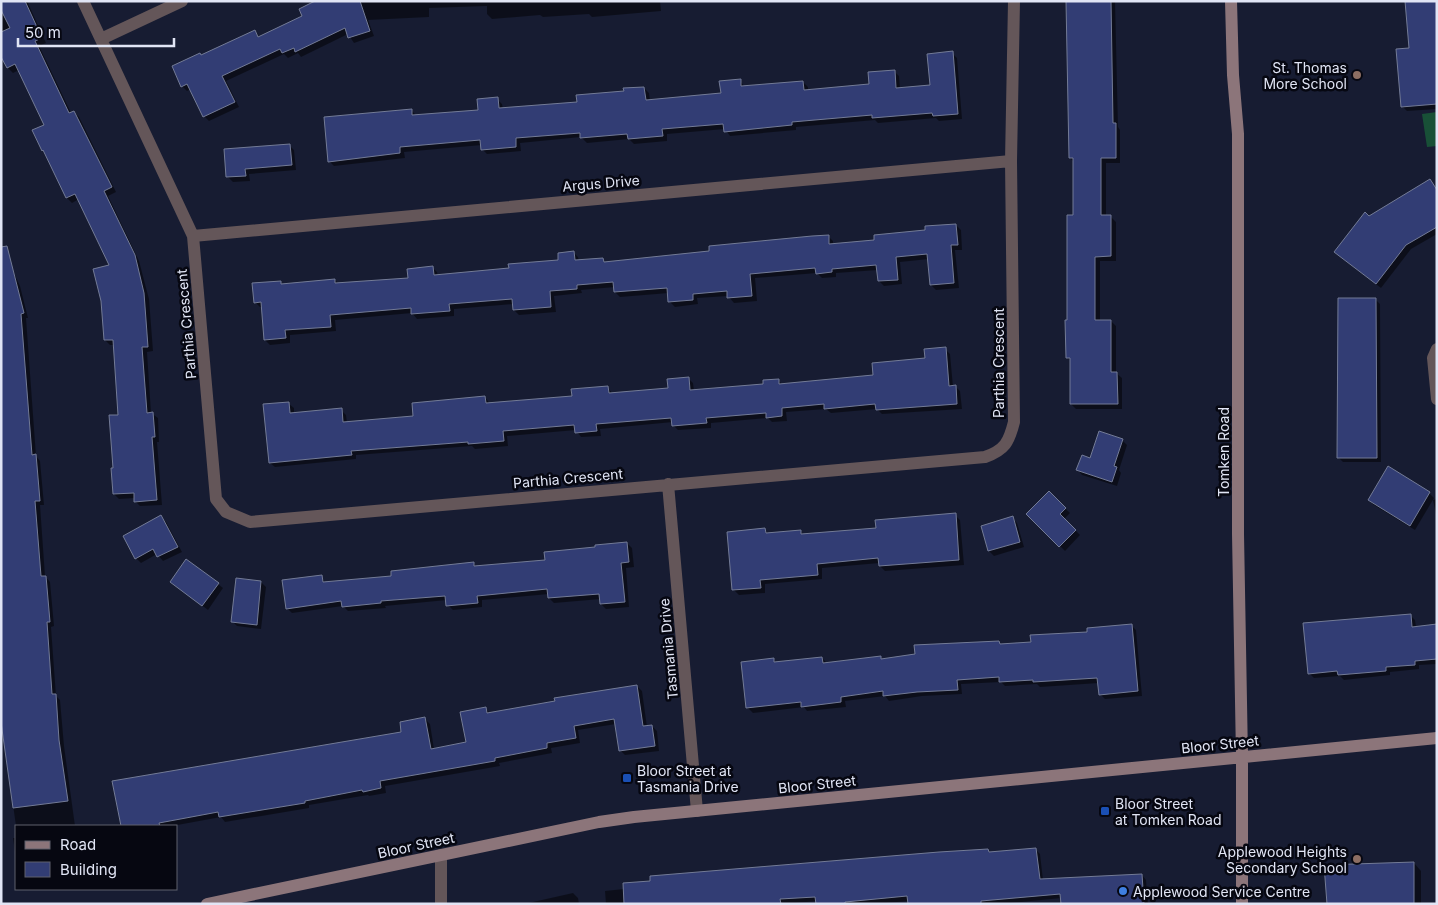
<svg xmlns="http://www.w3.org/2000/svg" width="1438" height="905" font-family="Inter,sans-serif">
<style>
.green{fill:#185037}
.shadow{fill:#0007}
.building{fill:#323d74;stroke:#737b96}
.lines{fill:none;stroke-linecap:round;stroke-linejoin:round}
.street{stroke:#645659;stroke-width:12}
.secondary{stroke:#8c757a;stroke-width:12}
.education-dot{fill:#8d6e63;stroke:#060711;stroke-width:2}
.transit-dot{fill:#1a4fb4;stroke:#060711;stroke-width:2}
.shop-dot{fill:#3f7fe0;stroke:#060711;stroke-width:2}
.labels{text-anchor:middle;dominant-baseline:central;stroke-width:5;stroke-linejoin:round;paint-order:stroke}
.poi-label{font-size:14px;fill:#e1e5f5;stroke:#060711;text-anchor:start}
.street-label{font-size:14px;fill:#e1e5f5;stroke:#060711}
</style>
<rect width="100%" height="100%" fill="#171c32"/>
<path class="green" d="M1437,112v34l-10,1 -5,-33z"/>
<path class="shadow" d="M1,1h26l19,42 -7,3 32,67 3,-1 5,5 37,75 -8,4 31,65 10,38 4,52 -6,1 4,61 7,5 1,24h-2l5,63 -22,1 -5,-5v-3l-16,1 -5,-5 1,-24 5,-54 -6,-71h-4l-5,-5 5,-74 -31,-67 -7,4 -5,-5 -20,-44 -4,-4 -9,-19 12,-6 -27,-55 -6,3 -5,-5 -7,-14z
M318,1h342l1,10 -69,6 -3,-3 -46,3 -3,-2 -48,4 -5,-5v-8l-58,2v9l-61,3 6,16 -20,7 -6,-9 -47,23 -3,-4 -10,5 -4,-4 -58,27 13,26 -30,14 -5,-5 -13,-27 -4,2 -5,-5 20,-30 52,-25 6,7 44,-21z
M1066,1h49l3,126 2,3v33h-14v54h5l5,5v39h-16v60h11l5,5v47l6,5v31h-46l-5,-5v-43l-4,-4 7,-140v-55l-4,-4 -3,-144 -1,-1z
M1437,1v108l-30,2 -5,-5 8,-57z
M952,53l5,5 5,61 -23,2 -3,-3 -58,5 -3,-3 -79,7v3l-66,6 -5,-7 -58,5v7l-33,3 -5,-5 -42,4 -6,-6 -61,6 1,8 -34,3 -5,-5v-4l-78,7 1,6 -71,8 -5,-5 82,-51 5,5 63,-4 18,-12 5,5 1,5 75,-6 66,-15 5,5 1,8 72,-7 18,-13 5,6 58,-5 5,5v4l62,-6 24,-14 5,5 1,13 31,-3z
M289,145l5,5 2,20 -47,4 1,7 -17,1 -5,-5z
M1430,181l7,8v45l-26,15 -30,39 -40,-31 28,-40z
M956,225l5,5 1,20h-7l4,38 -23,2 -5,-5 -2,-26 -29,3 2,22 -18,2 -5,-5 -1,-11 -42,3v4l-14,1 -5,-5 -62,5 2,23 -23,2 -6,-7 -31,2 1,6 -23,3 -5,-5 -1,-9 -49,4 -5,-5v-5l-34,3 1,3 -28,3 2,16 -37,3 -5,-5 -1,-6 -59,5v7l-37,3 -5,-6 -77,7 1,11 -46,4v8l-20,2 -5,-5 -3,-33h-2l-5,-5 25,-20 3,3 52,-5 4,4 70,-5 23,-12 5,5 1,4 72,-7 50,-8 13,-9 5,5 1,4 24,-2 3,4 104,-11 118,-16 5,5v4l42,-4z
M1,246l19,40 8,32h-2l10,138 4,5 4,44h-4l5,71 5,6 4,44 -3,1 5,69 4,4 4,46 11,80h-59l-12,-85 -3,-31z
M1375,299l5,5 1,158h-38l-5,-5z
M945,349l5,5 3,33 2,-1 5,5 2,18 -80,5 -5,-5 -46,4 -5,-4 -40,3 1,9 -15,1 -4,-4 -57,5v5l-33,2 -5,-5v-3l-73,7 1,7 -20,1 -5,-7 -69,6 1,10 -33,3 -3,-3 -116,9v4l-81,8 -5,-4 19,-59 5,4v6l47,-4 5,5 1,8 67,-6 71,-20 5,7 83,-7 35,-9 5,6 57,-5 18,-11 5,5 1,8 70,-6 14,-5 5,5 91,-9 52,-17z
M1122,440l5,5 -8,25 2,3 -4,13 -35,-11 -4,-5z
M1049,493l21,20 -6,6 16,16 -15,16 -37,-37z
M1429,493l5,5 -19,32 -41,-25 -5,-5z
M1437,499v20l-4,-19z
M955,515l5,5 4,45 -79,6 -5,-5v-3l-58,5v11l-57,5v9l-26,2 -5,-5 -6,-57 37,-3 4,4 31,-3 4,4 73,-6z
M161,517l5,5 16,30 -19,9 -6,-7 -16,9 -5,-5z
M1012,518l5,5 7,24 -30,9 -5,-5z
M627,543l5,5 2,19 -8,1 3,39 -23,2 -5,-5v-5l-47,4 -5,-5v-4l-67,6v7l-29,3 -5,-5 -1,-5 -62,6 1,2 -38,3 -5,-5 -51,7 -5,-5 34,-31 5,6 67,-6 80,-14 4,4 69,-6 50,-13z
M171,582l47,2 5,4 -15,22z
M261,582l5,5 -5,42 -24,-3 -5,-5z
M1410,615l5,5 1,7 21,-1v38l-18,1v4l-29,3v3l-46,5 -4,-4 -26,2 -5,-5z
M1131,625l5,5 6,66 -37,3 -5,-5 -1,-11 -59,4 -3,-3 -32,2 -4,-4 -40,2 1,10 -40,2 -33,5 -4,-5 -40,5 1,6 -39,4 -3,-4 -51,6 -5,-5 26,-48 3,3 45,-5 5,5 53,-6 3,3 116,-17 3,2 30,-1z
M637,686l5,5 5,36 5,-1 5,5 2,20 -34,4 -5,-5 -4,-26 -38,6 2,13 -29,5 1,5 -53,10 1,3 -115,20 1,7 -17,3 -1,-1 -59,10v3l-84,14 -4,-5 -49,9h-50l-8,-44 289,-49 22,-14 5,5 4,25 34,-6 17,-35 6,6z
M13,838h3v21z
M988,850l3,3 45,-3 4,4 3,26 99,-5 4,5 2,24h-86v-6l-63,6h-90v-3l-35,3h-57v-3l-33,3h-178l-1,-13z
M1414,863l7,8v33h-93z
M573,893l5,5 1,6h-55z"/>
<path class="building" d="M1,1h24l17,37 -7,3 34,72 5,-2 38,76 -8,4 31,64 9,38 4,54h-6l5,66 6,-1 2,25h-3l5,63 -23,2v-9l-21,1 -2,-26h2l-4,-53h9l-5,-75h-9l-3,-39 -8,-32 16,-4 -34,-71 -9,4 -23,-48 -1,1 -10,-21 12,-5 -29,-61 -8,4 -6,-11v-25l9,-4 -9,-18z
M315,1h45l10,30 -22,7 -3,-10 -50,24 -1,-4 -12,5 -2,-4 -58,27 13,26 -32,15 -16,-33 -6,3 -9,-21 28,-13 1,2 54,-25 3,7 44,-21 -3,-7z
M1066,1h45l2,122h3v35h-15v57h10v41l-16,1v63h16v52h6l1,32h-48v-46h-4l-1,-38h2v-105h6v-57h-4z
M1405,1h32v103l-36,3 -5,-58 13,-1z
M953,51l5,63 -25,2 -1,-3 -60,5v-3l-80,7v3l-68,7 -1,-8 -61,5 1,7 -35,3 -1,-5 -47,4v-5l-64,5v9l-35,3 -1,-10 -80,7v6l-72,9 -4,-45 88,-8v6l66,-5 -1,-11 21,-2 1,11 78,-6 -1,-7 48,-4 -1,-3 21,-1 2,13 75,-7 -2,-12 22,-2v7l62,-5 1,9 65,-6 -1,-12 27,-2 1,18 34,-3 -3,-31z
M290,144l2,21 -47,4 1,7 -20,1 -2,-28z
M1430,179l7,11v37l-31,18 -30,39 -42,-32 31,-40 4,4z
M956,224l2,21h-7l3,38 -24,2 -3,-31 -31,3 2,23 -20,1 -2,-16 -44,4v3l-16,2 -1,-6 -65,6 2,22 -25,2v-7l-34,3v6l-25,2 -1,-14 -53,4 -1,-10 -36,3v4l-27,2 1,16 -38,3 -1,-11 -63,5 1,7 -39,3v-6l-81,7 1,12 -46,3 1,8 -22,2 -3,-38 -7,1 -2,-20 29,-2v3l54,-5v4l73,-5 -1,-9 26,-3 1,9 75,-7 -1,-4 50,-4v-7l16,-2 1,9 28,-2 1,4 105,-11v-5l103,-10 17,-1v9l45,-4v-5l51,-5v-4z
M7,246l17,67 -3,1 11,141 4,-1 4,47h-5l6,75h5l4,46h-3l5,72h4l3,46 9,61 -55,7 -12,-86v-475z
M1338,298h38l1,160h-40z
M946,347l3,39 7,-1 1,19 -81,6 -1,-6 -51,5v-5l-42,4v8l-16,2v-5l-60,5 1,5 -35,3 -1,-8 -75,6 1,7 -22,2 -1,-8 -71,6 1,10 -36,3v-2l-117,9 1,4 -83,8 -6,-59 26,-2 1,11 52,-5 1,14 70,-6 -1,-13 73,-7 1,7 86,-7 -1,-7 37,-3 1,7 59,-5 -1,-9 22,-2 1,13 73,-6v-4l16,-1v5l94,-9 -1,-12 53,-5 -1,-9z
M1099,431l24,8 -9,27 3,1 -5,15 -36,-12 6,-15 8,3z
M1388,466l42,26 -20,34 -42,-26z
M1049,491l17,17 -6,6 16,16 -17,17 -33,-33z
M956,513l3,47 -80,6 -1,-8 -61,6 1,11 -58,5 1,8 -29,2 -5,-58 38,-4 1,5 35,-3v4l75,-6 -1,-8z
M161,515l17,32 -21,10 -4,-8 -18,10 -12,-23z
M1013,516l7,26 -32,9 -7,-25z
M627,542l2,20 -8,1 4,39 -25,2 -1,-10 -51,4 -1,-9 -70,7 1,7 -32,3 -1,-10 -64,5v2l-39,4 -1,-6 -55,8 -4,-29 40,-5 1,7 68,-6v-5l83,-9v4l71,-6 -1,-8 51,-5v-2z
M186,559l33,24 -17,23 -32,-24z
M236,578l25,3 -4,44 -26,-3z
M1411,614l1,13 25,-3v35l-22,2v4l-29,2v4l-48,4 -1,-4 -29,3 -5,-51z
M1132,624l6,67 -39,4 -2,-17 -64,4v-2l-34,2v-5l-42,3 1,10 -41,2 -34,4v-5l-42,6v5l-40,5v-5l-55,6 -5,-46 33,-4v4l48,-5 1,6 58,-7v3l34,-5 -1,-9 85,-4 1,3 31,-2 -1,-7 57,-3v-4z
M637,685l6,41 9,-1 3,21 -36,5 -5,-32 -40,7 2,12 -29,5v5l-52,10v3l-115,20 1,7 -18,4 -1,-2 -57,11v2l-86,14 -1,-5 -59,11 1,3h-39l-9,-45 289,-49 -1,-10 25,-5 6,32 35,-7 -6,-30 26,-5 1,6 68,-12 -1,-3z
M1036,848l4,31 102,-5 2,30h-83l-1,-10 -79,7v3h-73l-1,-8 -62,6v2h-29l-1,-7 -35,2 1,5h-157l-1,-21 27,-2v-5l289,-24 49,-3 1,3z
M1414,862v42h-87l-3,-39z"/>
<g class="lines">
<path class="street" d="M83,1l110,235 23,263 10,13 24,10 735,-65c20,-7 24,-15 29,-35l-3,-261 3,-160
M101,39l81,-38
M193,236l818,-75
M1437,349l-4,9 4,41
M668,484l29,327
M441,855v49"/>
<path class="secondary" d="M1231,1l2,74 5,59v400l4,223v147
M207,904l392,-82 35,-5 803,-79"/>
</g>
<g class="education-dot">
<circle cx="1357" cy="75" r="5"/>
<circle cx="1357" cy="859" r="5"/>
</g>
<g class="transit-dot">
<rect x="622" y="773" width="10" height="10" rx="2.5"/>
<rect x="1100" y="806" width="10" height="10" rx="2.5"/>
</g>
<circle class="shop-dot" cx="1123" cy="891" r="5"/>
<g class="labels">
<g class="poi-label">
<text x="1347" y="67" text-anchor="end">St. Thomas<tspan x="1347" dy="16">More School</tspan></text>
<text x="637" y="770">Bloor Street at<tspan x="637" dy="16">Tasmania Drive</tspan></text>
<text x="1115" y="803">Bloor Street<tspan x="1115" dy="16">at Tomken Road</tspan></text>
<text x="1347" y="851" text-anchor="end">Applewood Heights<tspan x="1347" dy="16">Secondary School</tspan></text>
<text x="1133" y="891">Applewood Service Centre</text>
</g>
<g class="street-label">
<text transform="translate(601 183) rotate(-5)">Argus Drive</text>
<text transform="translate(186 324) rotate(-95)">Parthia Crescent</text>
<text transform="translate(998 363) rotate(-90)">Parthia Crescent</text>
<text transform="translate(1223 452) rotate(-90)">Tomken Road</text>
<text transform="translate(568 478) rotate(-5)">Parthia Crescent</text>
<text transform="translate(668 649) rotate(-95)">Tasmania Drive</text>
<text transform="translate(1220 744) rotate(-6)">Bloor Street</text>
<text transform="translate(817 784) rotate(-6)">Bloor Street</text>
<text transform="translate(416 845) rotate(-12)">Bloor Street</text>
</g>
</g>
<rect width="1438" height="905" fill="none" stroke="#e1e5f5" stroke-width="5"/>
<rect x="15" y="825" width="162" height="65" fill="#060711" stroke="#5e606c"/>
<rect x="25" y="841" width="25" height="8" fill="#8c757a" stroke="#5e606c"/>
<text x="60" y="850" font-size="15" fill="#e1e5f5">Road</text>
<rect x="25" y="862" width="25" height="15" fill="#323d74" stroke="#5e606c"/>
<text x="60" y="875" font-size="15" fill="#e1e5f5">Building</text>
<path d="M18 38v8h156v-8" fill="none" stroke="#e1e5f5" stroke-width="2.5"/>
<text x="25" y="38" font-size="15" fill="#e1e5f5" stroke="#060711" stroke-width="4" paint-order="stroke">50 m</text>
</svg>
